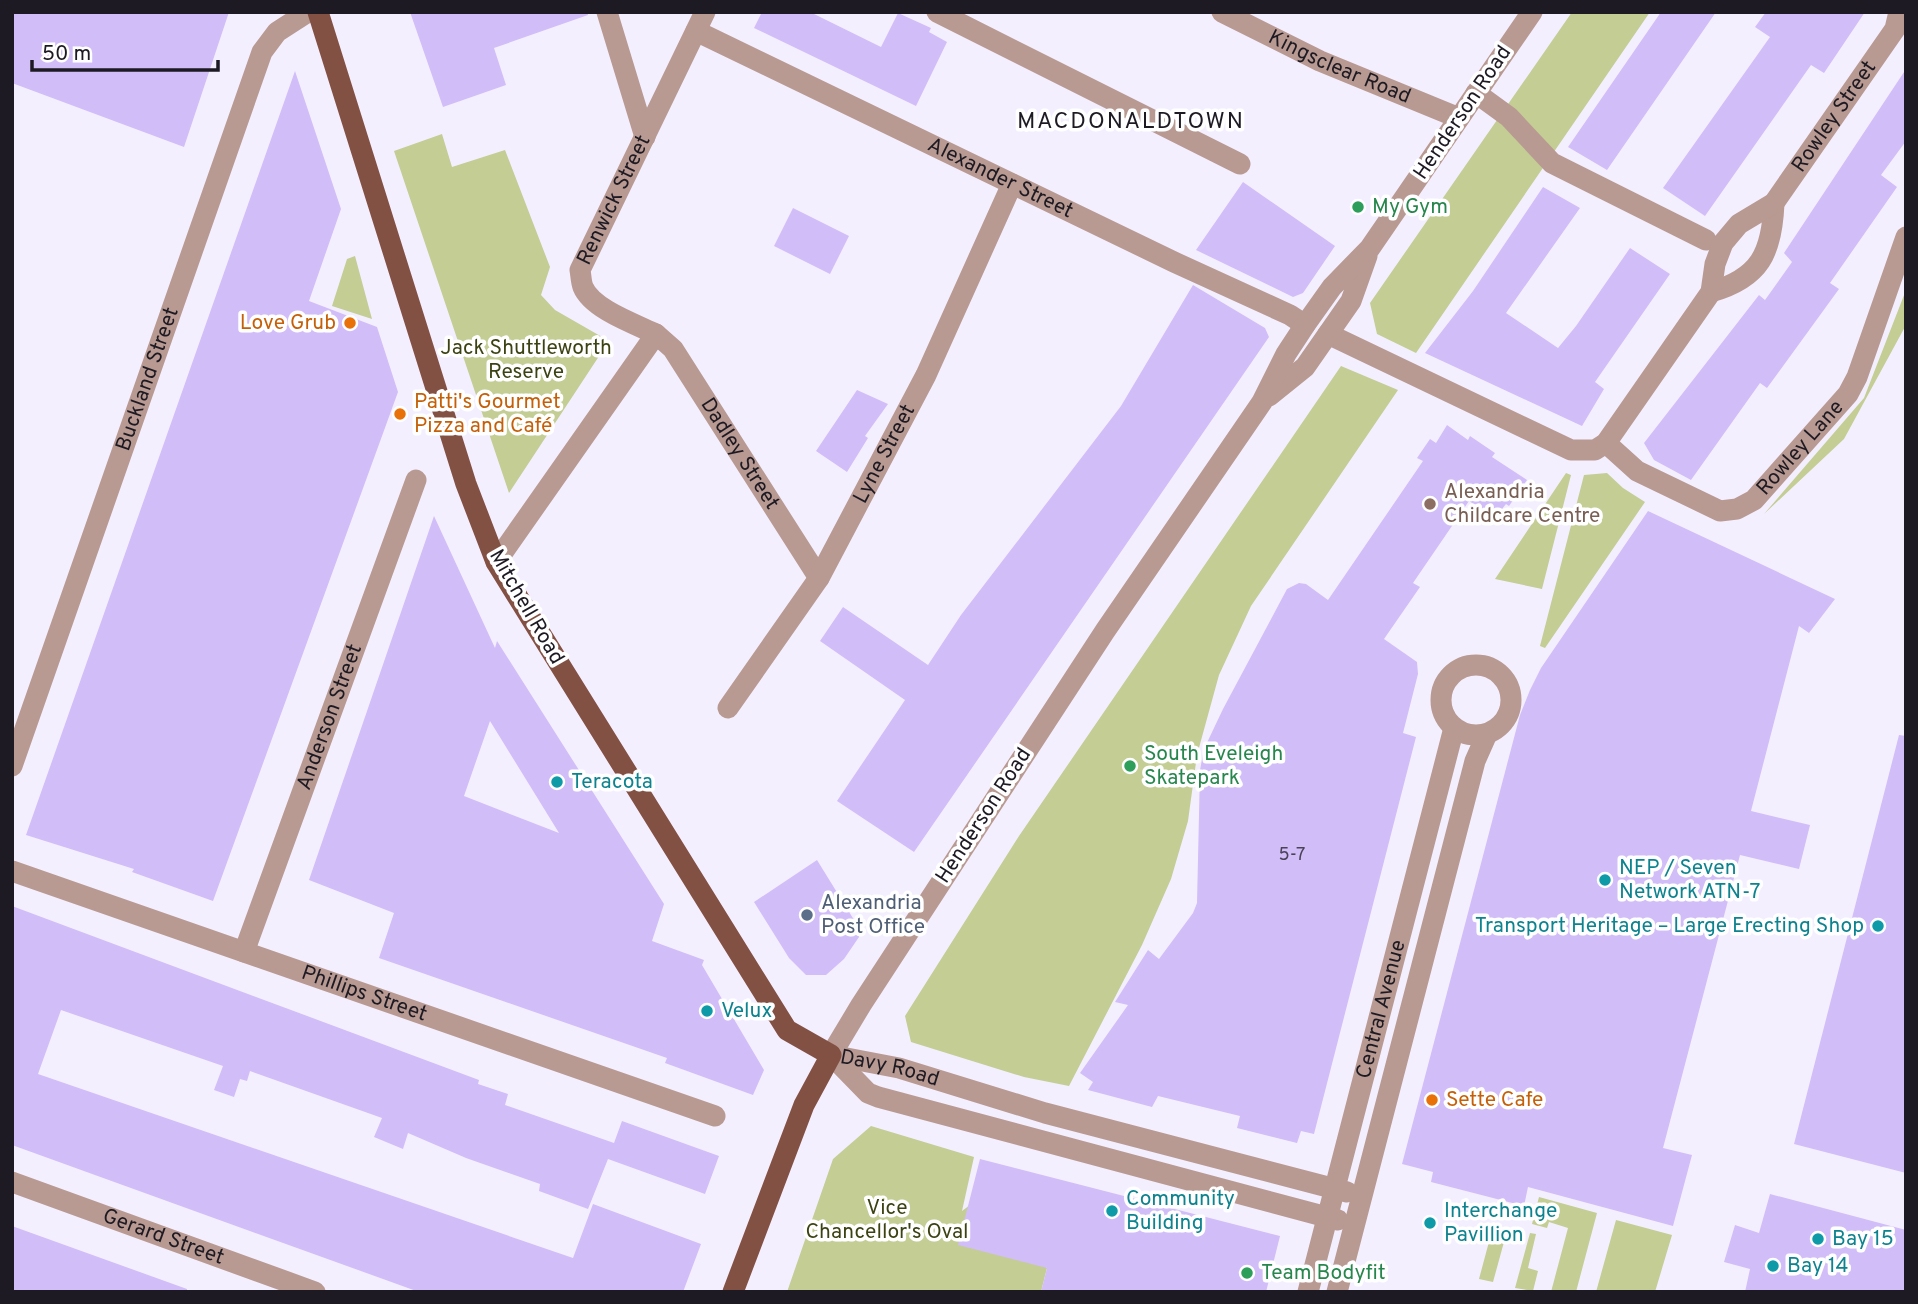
<svg xmlns="http://www.w3.org/2000/svg" width="1918" height="1304" font-family="Overpass,sans-serif">
<style>
.green{fill:#c4cd94}
.building{fill:#d1bdf8;fill-rule:evenodd}
.lines{fill:none;stroke-linecap:round;stroke-linejoin:round}
.minor{stroke:#b89a92;stroke-width:21}
.major{stroke:#835143;stroke-width:21}
.leisure-dot{fill:#2e9e5b;stroke:#fff;stroke-width:2.5}
.food-dot{fill:#e8710a;stroke:#fff;stroke-width:2.5}
.education-dot{fill:#8d6e63;stroke:#fff;stroke-width:2.5}
.culture-dot{fill:#0f9aa8;stroke:#fff;stroke-width:2.5}
.service-dot{fill:#5c6f8a;stroke:#fff;stroke-width:2.5}
.labels{text-anchor:middle;dominant-baseline:central;stroke-width:7;stroke-linejoin:round;paint-order:stroke}
.number-label{font-size:18px;fill:#4a4358}
.street-label{font-size:21px;fill:#1d1a23;stroke:#fff}
.leisure-label{font-size:21px;fill:#27864d;stroke:#fff;text-anchor:start}
.food-label{font-size:21px;fill:#c56008;stroke:#fff;text-anchor:start}
.park-label{font-size:21px;fill:#3d4213;stroke:#fff}
.education-label{font-size:21px;fill:#785e54;stroke:#fff;text-anchor:start}
.culture-label{font-size:21px;fill:#0d838f;stroke:#fff;text-anchor:start}
.service-label{font-size:21px;fill:#4e5e75;stroke:#fff;text-anchor:start}
.neighbourhood-label{font-size:23px;letter-spacing:2px;fill:#1d1a23;stroke:#fff}
</style>
<rect width="100%" height="100%" fill="#f4efff"/>
<path class="green" d="M1572,12h78l-234,341 -39,-19 -7,-31z
M442,134l10,33 53,-17 45,117 -9,28 14,15 54,31 -100,152 -115,-342z
M355,256l17,63 -40,-13 15,-47z
M1906,290v35l-62,114 -80,75 100,-116z
M1341,366l57,24 -147,216 -32,69 -22,80 -9,66 -17,58 -29,66 -73,141 -45,-9 -113,-35 -6,-26 114,-180z
M1566,473l5,2 -29,114 -47,-10z
M1607,473l16,15 22,14 -100,146 -5,-2 44,-171z
M871,1126l103,31 -12,54 8,-6 77,63 -6,24h-254l46,-133z
M1539,1197l58,16 -21,79h-25l17,-64 -19,-6 -2,6 -15,-4z
M1616,1220l56,15 -17,57h-59z
M1530,1233l6,1 -8,34 10,3 -5,20 -18,-3z
M1490,1238l14,4 -11,40 -14,-3z"/>
<path class="building" d="M12,12h217l-45,135 -172,-64z
M410,12h177l1,3 -94,33 12,37 -63,22z
M762,12h48l71,35 17,-34 33,15 -2,4 18,10 -31,64 -162,-78z
M1661,12h55l-109,158 -39,-23z
M1766,12h99l-41,61 -13,-8 -106,151 -42,-28 107,-151 -15,-10z
M1906,69v72l-25,34 16,12 -67,96 9,6 -72,99 -7,-5 -69,97 -37,-20 -10,-17 115,-148 6,5 27,-38 -8,-9z
M295,71l46,138 -32,92 68,26 21,65 -185,509 -81,-29 2,-3 -108,-34z
M1243,182l92,64 -32,47 -10,4 -97,-47z
M1543,187l37,21 -74,105 52,35 18,-22 54,-78 40,26 -75,108 9,7 -22,37 -157,-73 48,-62z
M793,208l56,28 -19,38 -56,-28z
M1193,285l72,43 4,9 -355,515 -77,-51 68,-101 -85,-59 23,-34 85,58 33,-50 160,-209z
M857,390l31,14 -23,32 3,2 -21,34 -31,-21z
M1447,425l21,15 2,-4 25,17 -3,4 35,23 -18,26 -3,-2 -11,14 -26,-17 -56,82 7,4 -36,52 33,23 1,12 -15,59 13,4 -102,397 -13,-3 -4,12 -60,-15 3,-12 -82,-20 -6,11 -64,-17 5,-8 -13,-9 48,-68 -13,-3 33,-52 11,9 34,-46 4,-10 3,-133 4,-21 19,-40 64,-120 12,-6 7,1 22,16 95,-139 -6,-3 13,-19 6,4z
M1648,511l187,88 -26,34 -10,-7 -48,185 59,14 -11,44 -59,-14 -77,293 29,7 -19,71 -145,-39 -4,19 -93,-24 2,-10 -31,-8 118,-449 10,-25 11,-22z
M434,516l61,132 2,-7 167,263 -12,37 52,19 -2,5 62,105 -11,25 -88,-32 2,-5 -288,-100 15,-45 -85,-33zM490,721l69,112 -95,-37z
M1899,735l7,1v437l-112,-29z
M817,860l42,68v9l-15,22 -18,16h-20l-17,-17 -35,-56z
M12,906l467,174 -1,4 30,10 -3,11 109,38 8,-22 97,35 -14,38 -97,-35 -20,50 -49,-18 1,-7 -74,-26 -58,-25 -5,16 -29,-12 8,-19 -132,-47 -3,10 -7,-2 -6,18 -20,-7 9,-24 -162,-56 -23,64 535,184 20,-54 108,40 -18,48h-264l-407,-147z
M980,1159l300,77 -14,56h-225l6,-24 -89,-23z
M1770,1194l136,36v62h-161l5,-23 -26,-7 11,-37 24,8z
M12,1226l175,63v3h-175z"/>
<g class="lines">
<g class="minor">
<path d="M607,12l38,125"/>
<path d="M937,12l303,152"/>
<path id="s1" d="M1222,12l98,49 139,57"/>
<path id="s2" d="M696,31l478,231 116,53 15,10"/>
<path d="M1476,93l33,24 43,46 154,77"/>
<path d="M1711,292c49,-14 61,-39 63,-89"/>
<path id="s3" d="M656,334l17,15 146,229"/>
<path id="s4" d="M1328,334l243,116h24l11,-7 105,-151 4,-28 8,-21 16,-19 35,-21 121,-174 4,-17"/>
<path d="M1269,396l36,-29 46,-66 16,-45"/>
<path id="s5" d="M1606,443l31,28 83,40 17,-2 17,-9 94,-106 9,-17 49,-140"/>
<path id="s6" d="M496,562l160,-228c-21,-10 -64,-25 -73,-47 -2,-5 -2,-12 -3,-17l125,-258"/>
<circle cx="1476" cy="700" r="35"/>
<path id="s7" d="M728,708l91,-130 107,-203 86,-191"/>
<path id="s8" d="M12,766l250,-714 15,-20 31,-20"/>
<path id="s9" d="M12,871l703,245"/>
<path id="s10" d="M244,952l172,-472"/>
<path d="M831,1055l30,-50 244,-374 157,-229 24,-48 19,-29 27,-38 38,-39 162,-236"/>
<path d="M831,1055l37,38 10,4 460,123"/>
<path id="s11" d="M831,1055l68,13 146,45 302,79"/>
<path id="s12" d="M12,1182l303,110"/>
<path id="s13" d="M1308,1292l146,-564"/>
<path d="M1337,1292l138,-531 12,-27"/>
</g>
<path class="major" d="M318,12l148,472 30,78 291,468 44,25 -27,50 -71,187"/>
</g>
<g class="leisure-dot">
<circle cx="1358" cy="207" r="7"/>
<circle cx="1130" cy="766" r="7"/>
<circle cx="1247" cy="1273" r="7"/>
</g>
<g class="food-dot">
<circle cx="350" cy="323" r="7"/>
<circle cx="400" cy="414" r="7"/>
<circle cx="1432" cy="1100" r="7"/>
</g>
<circle class="education-dot" cx="1430" cy="504" r="7"/>
<g class="culture-dot">
<circle cx="557" cy="782" r="7"/>
<circle cx="1605" cy="880" r="7"/>
<circle cx="1878" cy="926" r="7"/>
<circle cx="707" cy="1011" r="7"/>
<circle cx="1112" cy="1211" r="7"/>
<circle cx="1430" cy="1223" r="7"/>
<circle cx="1818" cy="1239" r="7"/>
<circle cx="1773" cy="1266" r="7"/>
</g>
<circle class="service-dot" cx="807" cy="915" r="7"/>
<g class="labels">
<g class="number-label">
<text x="1292" y="855">5-7</text>
</g>
<g class="street-label">
<text stroke="none"><textPath href="#s1" startOffset="130">Kingsclear Road</textPath></text>
<text transform="translate(1463 113) rotate(-56)">Henderson Road</text>
<text stroke="none"><textPath href="#s4" startOffset="712">Rowley Street</textPath></text>
<text stroke="none"><textPath href="#s2" startOffset="338">Alexander Street</textPath></text>
<text stroke="none"><textPath href="#s6" startOffset="462">Renwick Street</textPath></text>
<text stroke="none"><textPath href="#s8" startOffset="410">Buckland Street</textPath></text>
<text stroke="none"><textPath href="#s5" startOffset="240">Rowley Lane</textPath></text>
<text stroke="none"><textPath href="#s3" startOffset="147">Dadley Street</textPath></text>
<text stroke="none"><textPath href="#s7" startOffset="299">Lyne Street</textPath></text>
<text transform="translate(526 607) rotate(60)">Mitchell Road</text>
<text stroke="none"><textPath href="#s10" startOffset="250">Anderson Street</textPath></text>
<text transform="translate(984 816) rotate(-57)">Henderson Road</text>
<text stroke="none"><textPath href="#s9" startOffset="373">Phillips Street</textPath></text>
<text stroke="none"><textPath href="#s13" startOffset="292">Central Avenue</textPath></text>
<text stroke="none"><textPath href="#s11" startOffset="60">Davy Road</textPath></text>
<text stroke="none"><textPath href="#s12" startOffset="161">Gerard Street</textPath></text>
</g>
<g class="leisure-label">
<text x="1372" y="207">My Gym</text>
<text x="1144" y="754">South Eveleigh<tspan x="1144" dy="24">Skatepark</tspan></text>
<text x="1261" y="1273">Team Bodyfit</text>
</g>
<g class="food-label">
<text x="336" y="323" text-anchor="end">Love Grub</text>
<text x="414" y="402">Patti's Gourmet<tspan x="414" dy="24">Pizza and Café</tspan></text>
<text x="1446" y="1100">Sette Cafe</text>
</g>
<g class="park-label">
<text x="526" y="348">Jack Shuttleworth<tspan x="526" dy="24">Reserve</tspan></text>
<text x="887" y="1208">Vice<tspan x="887" dy="24">Chancellor's Oval</tspan></text>
</g>
<g class="education-label">
<text x="1444" y="492">Alexandria<tspan x="1444" dy="24">Childcare Centre</tspan></text>
</g>
<g class="culture-label">
<text x="571" y="782">Teracota</text>
<text x="1619" y="868">NEP / Seven<tspan x="1619" dy="24">Network ATN-7</tspan></text>
<text x="1864" y="926" text-anchor="end">Transport Heritage – Large Erecting Shop</text>
<text x="721" y="1011">Velux</text>
<text x="1126" y="1199">Community<tspan x="1126" dy="24">Building</tspan></text>
<text x="1444" y="1211">Interchange<tspan x="1444" dy="24">Pavillion</tspan></text>
<text x="1832" y="1239">Bay 15</text>
<text x="1787" y="1266">Bay 14</text>
</g>
<g class="service-label">
<text x="821" y="903">Alexandria<tspan x="821" dy="24">Post Office</tspan></text>
</g>
<g class="neighbourhood-label">
<text x="1131" y="122">MACDONALDTOWN</text>
</g>
</g>
<rect width="1918" height="1304" fill="none" stroke="#1d1a23" stroke-width="28"/>
<path d="M32 60v10h186v-10" fill="none" stroke="#1d1a23" stroke-width="3.5"/>
<text x="42" y="60" font-size="21" fill="#1d1a23" stroke="#ffffff" stroke-width="5" paint-order="stroke">50 m</text>
</svg>
